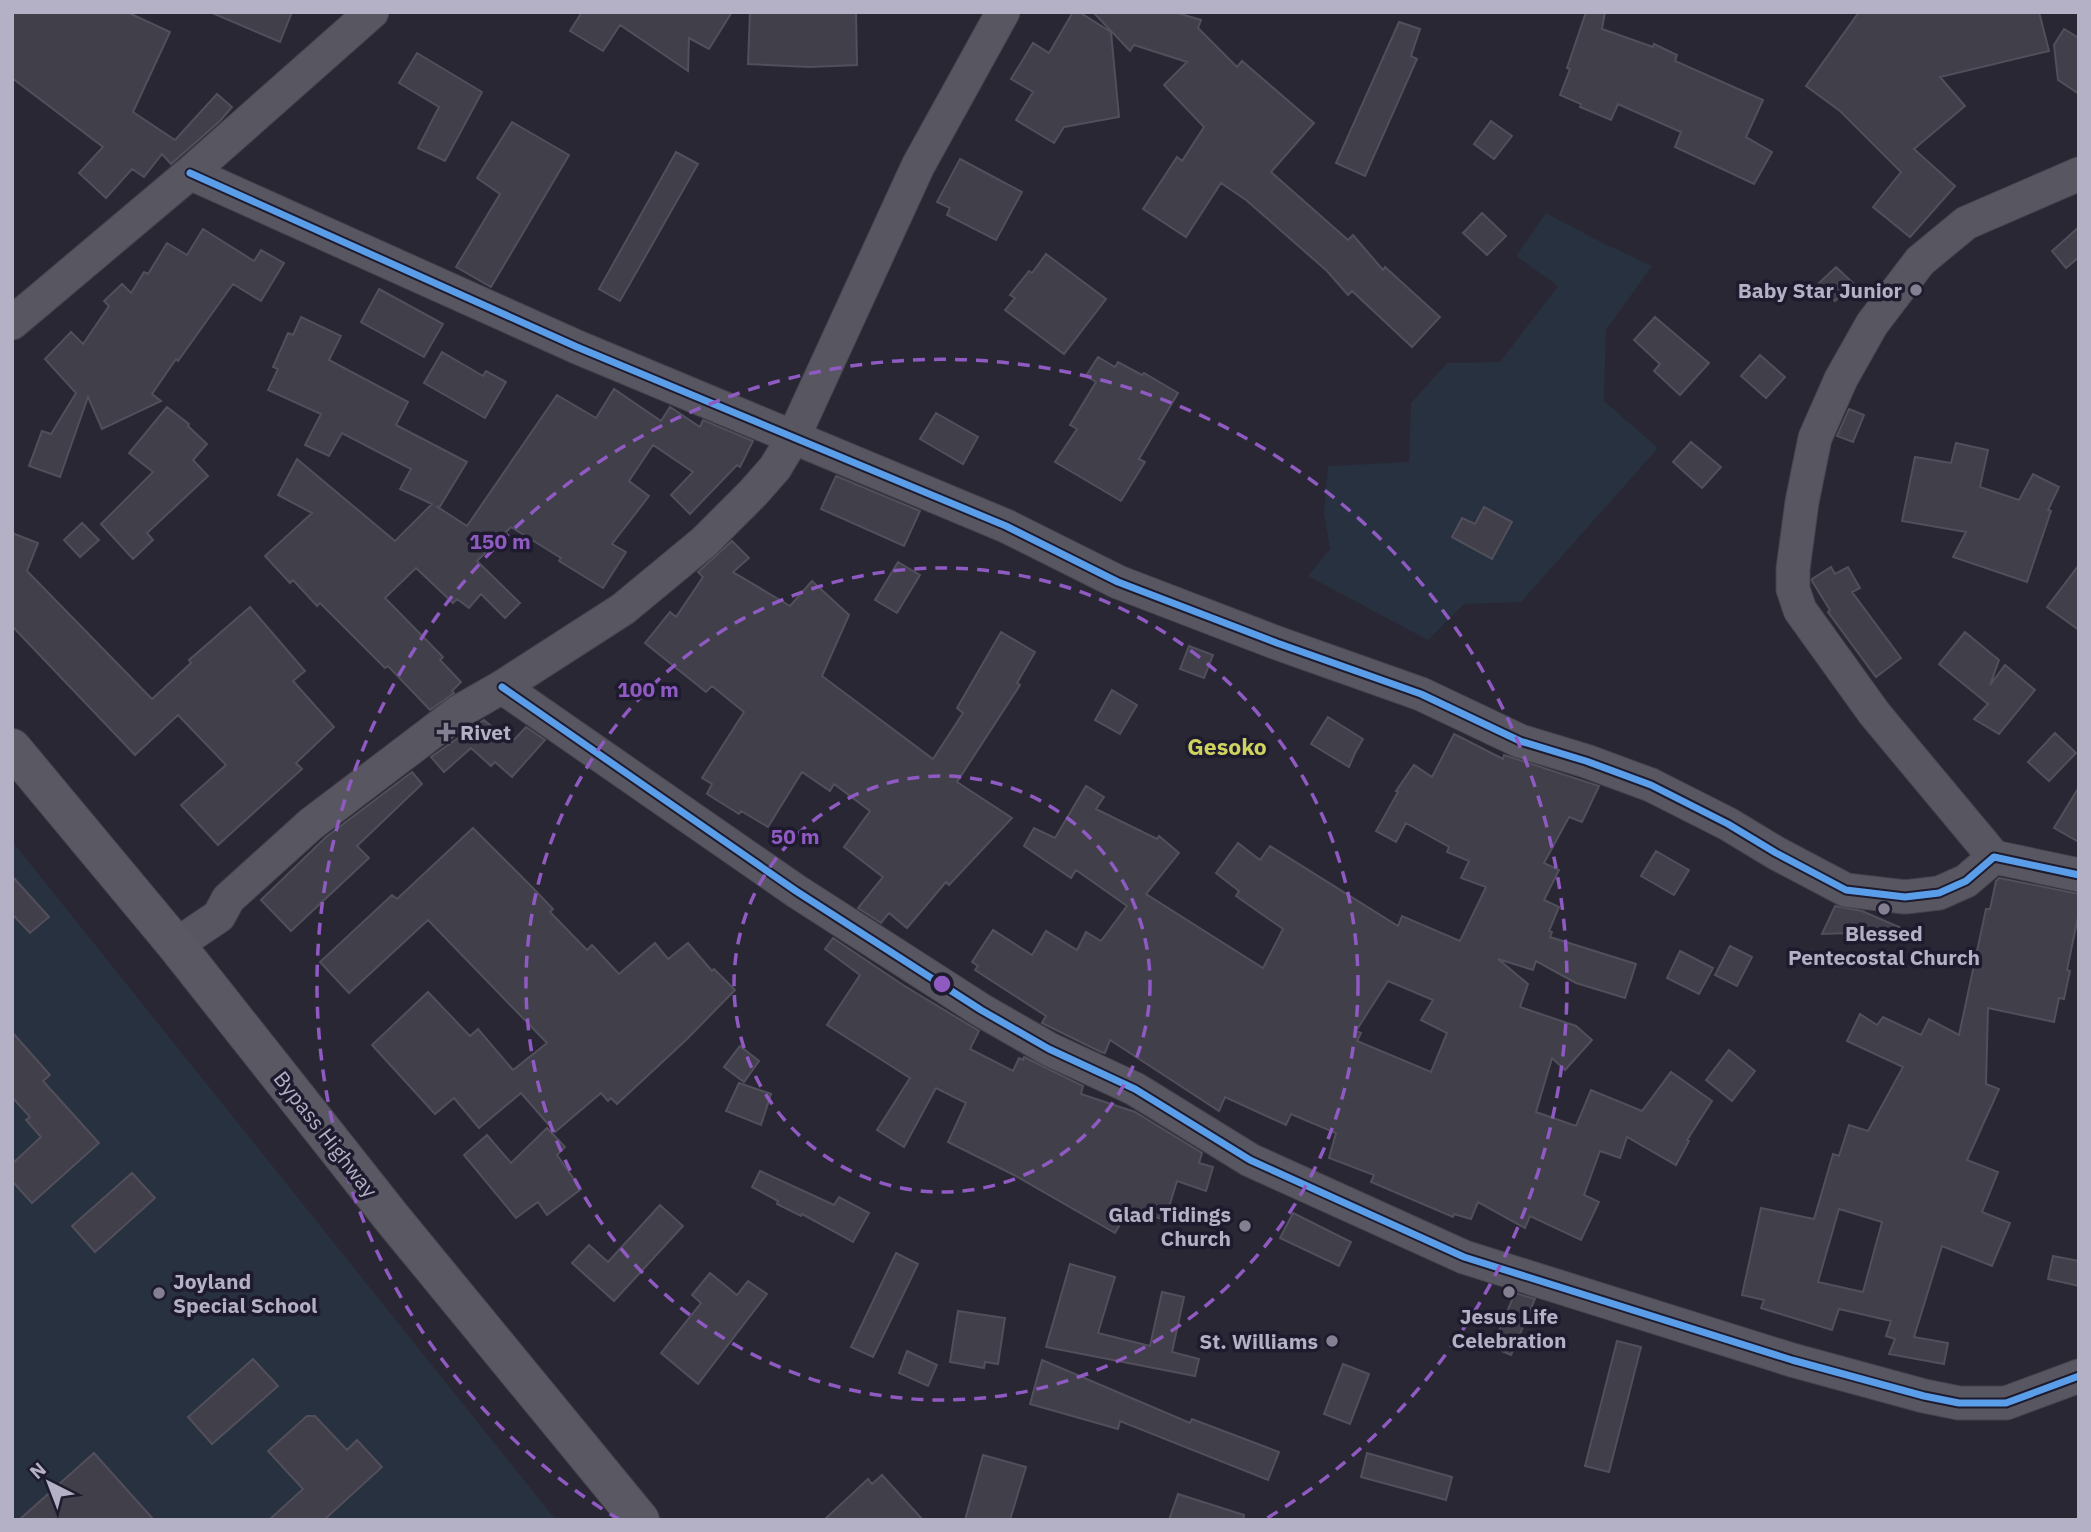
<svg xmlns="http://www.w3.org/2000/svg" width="2091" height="1532" font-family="'IBM Plex Sans',sans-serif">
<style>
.green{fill:#28313f}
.building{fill:#403f4a;stroke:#514f5b;stroke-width:2;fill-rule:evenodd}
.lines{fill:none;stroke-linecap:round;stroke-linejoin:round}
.minor-casing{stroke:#45434d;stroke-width:35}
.major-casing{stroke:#44424d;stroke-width:40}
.minor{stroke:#585761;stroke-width:33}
.major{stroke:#5a5963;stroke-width:38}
.cycleway-casing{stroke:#1e1b2e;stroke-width:11}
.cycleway{stroke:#5a9eea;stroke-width:7}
.ring{fill:none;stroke:#8f5ac1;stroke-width:3.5;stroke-dasharray:12 9}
.poi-dot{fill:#848092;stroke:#1e1b2e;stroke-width:2.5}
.labels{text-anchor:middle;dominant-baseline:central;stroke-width:7;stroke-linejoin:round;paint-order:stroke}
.poi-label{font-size:21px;font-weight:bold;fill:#b4b0c5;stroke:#1e1b2e;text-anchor:end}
.street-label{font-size:21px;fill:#b4b0c5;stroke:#1e1b2e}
.neighbourhood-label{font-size:23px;font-weight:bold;fill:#ced25f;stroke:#1e1b2e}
.centre{fill:#8f5ac1;stroke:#1e1b2e;stroke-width:3.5}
.ring-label{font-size:21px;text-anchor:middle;font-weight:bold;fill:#8f5ac1;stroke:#1e1b2e;stroke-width:7;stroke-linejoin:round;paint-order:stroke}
</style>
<rect width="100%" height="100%" fill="#2a2734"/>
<path class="green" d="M1546,213l53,28 53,25 -46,64 -2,71 54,47 -137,154 -57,2 -36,36 -120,-64 22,-27 -6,-37 4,-46 81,-4 2,-59 36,-40 53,-1 58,-76 -42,-30z
M12,841l544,679h-544z"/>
<path class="building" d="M12,12h115l43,20 -37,80 42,28 42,-46 15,13 -12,14 -49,43 -9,-10 -18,23 -12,-8 -26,29 -27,-25 24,-26 -91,-69z
M210,12h82l-12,30z
M582,12h150l-23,37 -20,-11 -1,33 -68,-46 -17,26 -33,-20z
M750,12h106l1,53 -48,2 -61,-3z
M1073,12h6l32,20 8,85 -55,10 -10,16 -38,-23 17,-28 -22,-13 22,-36 16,10z
M1093,12h81l27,8 -3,8 39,39 5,-6 72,62 -43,49 77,68 5,-5 30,35 2,-3 55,50 -28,30 -60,-56 -4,4 -21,-24 -81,-71 -25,-17 -35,54 -43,-28 34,-52 5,4 22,-34 -40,-42 23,-23 -53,-17 -4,6z
M1586,12h19l-3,17 51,18 1,-3 23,11 -2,6 88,39 -17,37 26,15 -18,32 -79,-37 6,-15 -63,-28 -7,16 -31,-13 1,-3 -21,-9 10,-26 -3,-1z
M1859,12h180l10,39 -109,26 25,29 -51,43 41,37 -45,51 -37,-30 28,-35 -61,-61 -34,-25z
M1399,22l21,7 -9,27 6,3 -52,117 -29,-13z
M2064,29l15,9v56l-21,-14 -4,-35z
M417,53l65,39 -37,69 -27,-13 21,-41 -40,-24z
M1491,121l21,15 -18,23 -20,-15z
M512,122l57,33 -78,132 -35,-20 44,-73 -23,-16z
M676,152l22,12 -78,137 -21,-12z
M960,159l62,33 -26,48 -49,-25 3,-7 -13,-6z
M1482,213l24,23 -19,19 -24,-22z
M2079,227v30l-13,11 -14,-17z
M203,229l51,32 7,-11 23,13 -23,38 -28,-17 -55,77 -2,-2 -24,35 9,7 -59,28 -14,-32 -28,80 -31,-11 13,-35 9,3 25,-41 -31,-34 26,-27 12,12 26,-38 -5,-5 18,-17 9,9 13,-21 4,2 19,-31 20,12z
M1046,254l60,45 -42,55 -59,-44 10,-12 -5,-3 19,-24 3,2z
M1836,267l17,16 -18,18 -17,-17z
M379,289l64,35 -19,33 -63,-35z
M301,317l40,19 -12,24 79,42 -12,23 71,37 -28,46 -3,-2 31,20 90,-131 39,23 18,-29 47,32 9,-14 30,20 3,-7 50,21 -13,26 -3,-2 -47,49 -19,-19 22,-23 -40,-27 -24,36 20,15 -37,48 14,8 -23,36 -44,-27 2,-3 -50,-31 -34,34 43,42 -15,15 -24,-24 -12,14 -12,-9 -4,4 -37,-35 -31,30 58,59 -3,3 21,22 -9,9 2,2 -24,17 -42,-44 -3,2 -65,-65 -3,3 -24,-26 -3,3 -25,-27 47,-43 -34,-18 19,-36 98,82 37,-37 -32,-15 11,-20 -69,-36 -13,23 -24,-11 16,-31 -53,-24 10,-21 -5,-2 15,-34 5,2z
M1655,317l54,46 -29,32 -26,-24 6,-7 -26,-24z
M442,352l41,24 3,-5 20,11 -21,36 -61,-35z
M1760,355l25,22 -19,21 -25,-22z
M1098,357l17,10 3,-5 24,13 2,-2 34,20 -39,66 6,3 -24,39 -66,-39 22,-33 -7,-4 26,-43 -10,-6z
M167,407l22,17 -1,2 19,18 -14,16 15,16 -61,57 6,7 -20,19 -32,-35 52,-52 -24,-19z
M1849,409l15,6 -11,27 -16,-6z
M936,413l42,24 -15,27 -43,-25z
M1691,442l30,25 -19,21 -29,-26z
M1956,443l32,7 -8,37 39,13 14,-26 26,13 -11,23 3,1 -24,71 -74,-25 13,-25 -64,-11 13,-64 36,6z
M836,476l84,35 -16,35 -83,-37z
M1484,507l28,15 -20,37 -40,-22 10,-19 13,6z
M82,523l17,17 -19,17 -16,-17z
M12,533l26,10 -11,28 125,128 39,-36 -2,-3 61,-53 55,64 -12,10 41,46 -38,36 6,6 -84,76 -37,-40 45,-40 -48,-50 -43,40 -123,-129z
M732,541l17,17 -16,14 57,34 22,-25 37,34 -27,61 111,83 30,-46 -6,-5 44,-76 34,20 -18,31 3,2 -63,97 55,36 -63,67 -3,-3 -39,46 -18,-15 -8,10 -23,-15 25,-31 -39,-30 26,-36 -36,-27 -4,7 -28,-19 -34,55 -27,-16 -2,3 -32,-20 5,-10 -10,-6 42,-66 -32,-26 -6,6 -61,-49 25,-31 6,5 27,-40 -5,-5z
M898,562l22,13 -23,38 -22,-13z
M2079,565v65l-32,-23z
M1831,567l4,7 13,-7 12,21 -8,4 49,66 -25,19 -48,-65 2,-2 -18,-29v-2z
M1965,632l34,28 -9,25 15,-20 30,25 -36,44 -25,-15 14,-15 -49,-40z
M1189,646l24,9 -9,23 -24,-9z
M1112,690l25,15 -17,29 -25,-14z
M1328,717l35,22 -8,14 -6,14 -38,-23z
M484,720l27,23 15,-16 19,13 -33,37 -17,-15 -4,4 -20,-18 -27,24 -13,-15z
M2055,733l21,20 -27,28 -21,-19z
M1454,734l49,25 1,-4 95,31 -17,36 -13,-5 -25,46 15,7 -15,30 15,7 -10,24 3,1 -2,5 86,27 -11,34 -49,-15 -40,-22 -3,9 -35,-11 30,25 -8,23 56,19 16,14 -27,30 -13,-12 -16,54 40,14 15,-36 51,21 29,-39 41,29 -25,39 2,1 -13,24 -49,-28 -7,21 -20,-7 -16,44 15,7 -18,38 -51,-24 -5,12 -47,-26 -7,17 -17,-5 -1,3 -82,-35 3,-7 -45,-17 7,-25 -45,-19 -5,11 -61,-28 -6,14 -109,-71 -5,13 -4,-1 -59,-29 4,-7 -71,-46 3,-4 -6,-4 21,-32 39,25 14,-24 31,19 9,-18 15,9 26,-35 -51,-36 -5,8 -47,-32 10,-18 21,10 31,-52 18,11 -8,12 61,30 2,-3 20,17 -33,41 117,74 20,-39 -47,-33 3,-5 -23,-18 22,-30 22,17 10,-14 128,80 4,-10 58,25 26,-54 -25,-9 8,-17 -22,-9 2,-5 -43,-24 -10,19 -20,-11 22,-39 -2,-1 18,-26 18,12zM1388,981l45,19 -12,20 26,13 -16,39 -74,-31 4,-8 -5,-2z
M412,772l10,12 -65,62 12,12 -78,73 -30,-31 65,-63z
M2079,787v55l-25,-14z
M473,828l58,58 22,23 -3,3 37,38 5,-5 27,29 36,-31 13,16 20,-16 24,28 2,-2 21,21 -49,50 -69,64 -6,-6 -3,3 -7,-8 -46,39 -34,-39 -42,35 -25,-30 -19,16 -63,-69 56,-53 42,44 8,-7 35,41 34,-27 -119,-123 -79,73 -29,-31 72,-67 5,4z
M1656,851l33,19 -15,25 -33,-19z
M12,876l37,41 -19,16 -18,-19z
M1999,878l80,16v18l-12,58 3,1 -6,28 -5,-1 -5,24 -66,-14 -2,76 13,5 -32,71 31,12 -16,40 28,11 -18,43 -50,-20 -28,91 34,6 -4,21 -55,-10 6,-15 -9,-3 5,-15 -52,-12 -7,21 -71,-22 3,-8 -22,-5 19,-87 53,11 19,-65 6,2 10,-31 19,6 35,-64 -56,-26 13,-27 17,11 6,-8 38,18 8,-16 30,16 27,-126h4l6,-28zM1839,1209l43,13 -19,70 -45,-10z
M1835,906l27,5 46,20 -86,3z
M833,938l70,47 76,46 -9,18 43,22 6,-13 4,2 1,-3 59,29 -2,8 54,18 67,41 -3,10 14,4 -7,24 -29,-10 -12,39 -36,-11 -14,24 -101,-58 -66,-33 18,-39 -30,-15 -32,59 -27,-17 33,-52 -83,-53 33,-50 -35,-26z
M1730,946l22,11 -15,29 -22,-11z
M1680,951l33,17 -14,26 -32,-16z
M12,1032l38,43 -7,6 56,62 -67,60 -20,-22v-17l29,-27 -15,-17 4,-3 -18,-20z
M740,1046l19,15 -15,21 -20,-15z
M1729,1050l26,21 -23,30 -26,-21z
M739,1083l32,11 -10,31 -35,-14z
M547,1128l18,19 -8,8 24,34 -34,26 -9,-13 -22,16 -52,-63 23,-20 24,28z
M760,1171l74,34 5,-8 30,16 -16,29 -51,-28 -1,2 -24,-12 1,-3 -26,-14z
M132,1173l23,25 -60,54 -23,-26z
M660,1205l23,21 -69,75 -42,-38 17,-18 19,17z
M1293,1213l58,29 -12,24 -59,-28z
M896,1253l22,11 -45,93 -22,-10z
M2053,1256l26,5v25l-31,-7z
M1070,1264l45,13 -17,56 52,13 12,-54 22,5 -12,55 27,7 -4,17 -149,-29z
M710,1273l27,22 11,-14 19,13 -69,90 -37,-31 40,-50 -9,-8z
M1515,1293l20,6 -24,56 -19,-8z
M958,1311l47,7 -7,46 -13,-2 -1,6 -34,-6z
M1617,1341l24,6 -32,125 -24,-6z
M907,1351l30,14 -9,21 -29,-13z
M253,1359l25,27 -66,58 -24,-27z
M1042,1360l148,63 2,-4 87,33 -11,28 -148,-59 -2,8 -88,-25z
M1343,1364l26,10 -19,50 -26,-10z
M307,1416h8l32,34 10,-10 25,27 -58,53h-55l34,-31 -35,-38z
M94,1453l60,67h-135z
M1367,1453l85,24 -6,23 -85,-23z
M983,1455l43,12 -16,53h-45z
M882,1475l41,45h-99l44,-41 4,5z
M1178,1494l66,21 -1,5h-74z"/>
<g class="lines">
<g class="minor-casing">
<path id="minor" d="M190,173l387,174 429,179 112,56 159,61 144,51 99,47 66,20 65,24 77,39 48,29 70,37 59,7 34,-4 27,-12 28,-24 85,18
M12,323l178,-150 182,-161
M502,687l294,204 185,119 68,39 86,40 115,71 214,97 328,103 132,36 35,7h47l73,-27
M1994,857l-120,-144 -74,-103 -7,-21v-20l9,-67 13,-64 26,-59 31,-55 48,-63 46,-38 113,-49
M176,945l43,-29 9,-17 83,-75 149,-113 42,-24 121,-78 81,-67 49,-49 22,-25 18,-30 125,-272 85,-154"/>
</g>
<g class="major-casing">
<path id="major" d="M12,748l164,197 216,273 248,302"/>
</g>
<use href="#minor" class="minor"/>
<use href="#major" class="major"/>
<g class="cycleway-casing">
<path id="cycleway" d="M190,173l387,174 429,179 112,56 159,61 144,51 99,47 66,20 65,24 77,39 48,29 70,37 59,7 34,-4 27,-12 28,-24 85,18
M502,687l294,204 185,119 68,39 86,40 115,71 214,97 328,103 132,36 35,7h47l73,-27"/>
</g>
<use href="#cycleway" class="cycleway"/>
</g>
<g class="ring">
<circle cx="942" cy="984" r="208"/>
<circle cx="942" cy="984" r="416"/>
<path d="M620 1520A625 625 0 1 1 1264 1520"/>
</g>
<g class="poi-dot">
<circle cx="1916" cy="290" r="7"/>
<path d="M442.5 721.5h7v7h7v7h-7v7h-7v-7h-7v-7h7z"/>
<circle cx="1884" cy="909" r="7"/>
<circle cx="1245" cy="1226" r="7"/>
<circle cx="1509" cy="1292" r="7"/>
<circle cx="159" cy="1293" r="7"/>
<circle cx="1332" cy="1341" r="7"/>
</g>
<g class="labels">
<g class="poi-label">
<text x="1902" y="290">Baby Star Junior</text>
<text x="460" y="732" text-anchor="start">Rivet</text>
<text x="1884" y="933" text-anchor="middle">Blessed<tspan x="1884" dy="24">Pentecostal Church</tspan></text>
<text x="1231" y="1214">Glad Tidings<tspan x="1231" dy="24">Church</tspan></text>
<text x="173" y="1281" text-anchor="start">Joyland<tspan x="173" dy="24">Special School</tspan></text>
<text x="1509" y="1316" text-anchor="middle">Jesus Life<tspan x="1509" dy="24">Celebration</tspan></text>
<text x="1318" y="1341">St. Williams</text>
</g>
<g class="street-label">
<text transform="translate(326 1134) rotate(52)">Bypass Highway</text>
</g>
<g class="neighbourhood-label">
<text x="1227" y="746">Gesoko</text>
</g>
</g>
<circle cx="942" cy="984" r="10" class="centre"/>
<g class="ring-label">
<text x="500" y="549">150 m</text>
<text x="648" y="697">100 m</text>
<text x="795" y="844">50 m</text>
</g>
<rect width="2091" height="1532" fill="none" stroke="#b4b0c5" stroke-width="28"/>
<g transform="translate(49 1483) rotate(318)" stroke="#1e1b2e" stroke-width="5" paint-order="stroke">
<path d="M0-5L12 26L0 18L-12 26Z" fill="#b4b0c5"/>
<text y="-10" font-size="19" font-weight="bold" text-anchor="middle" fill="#b4b0c5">N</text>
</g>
</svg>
